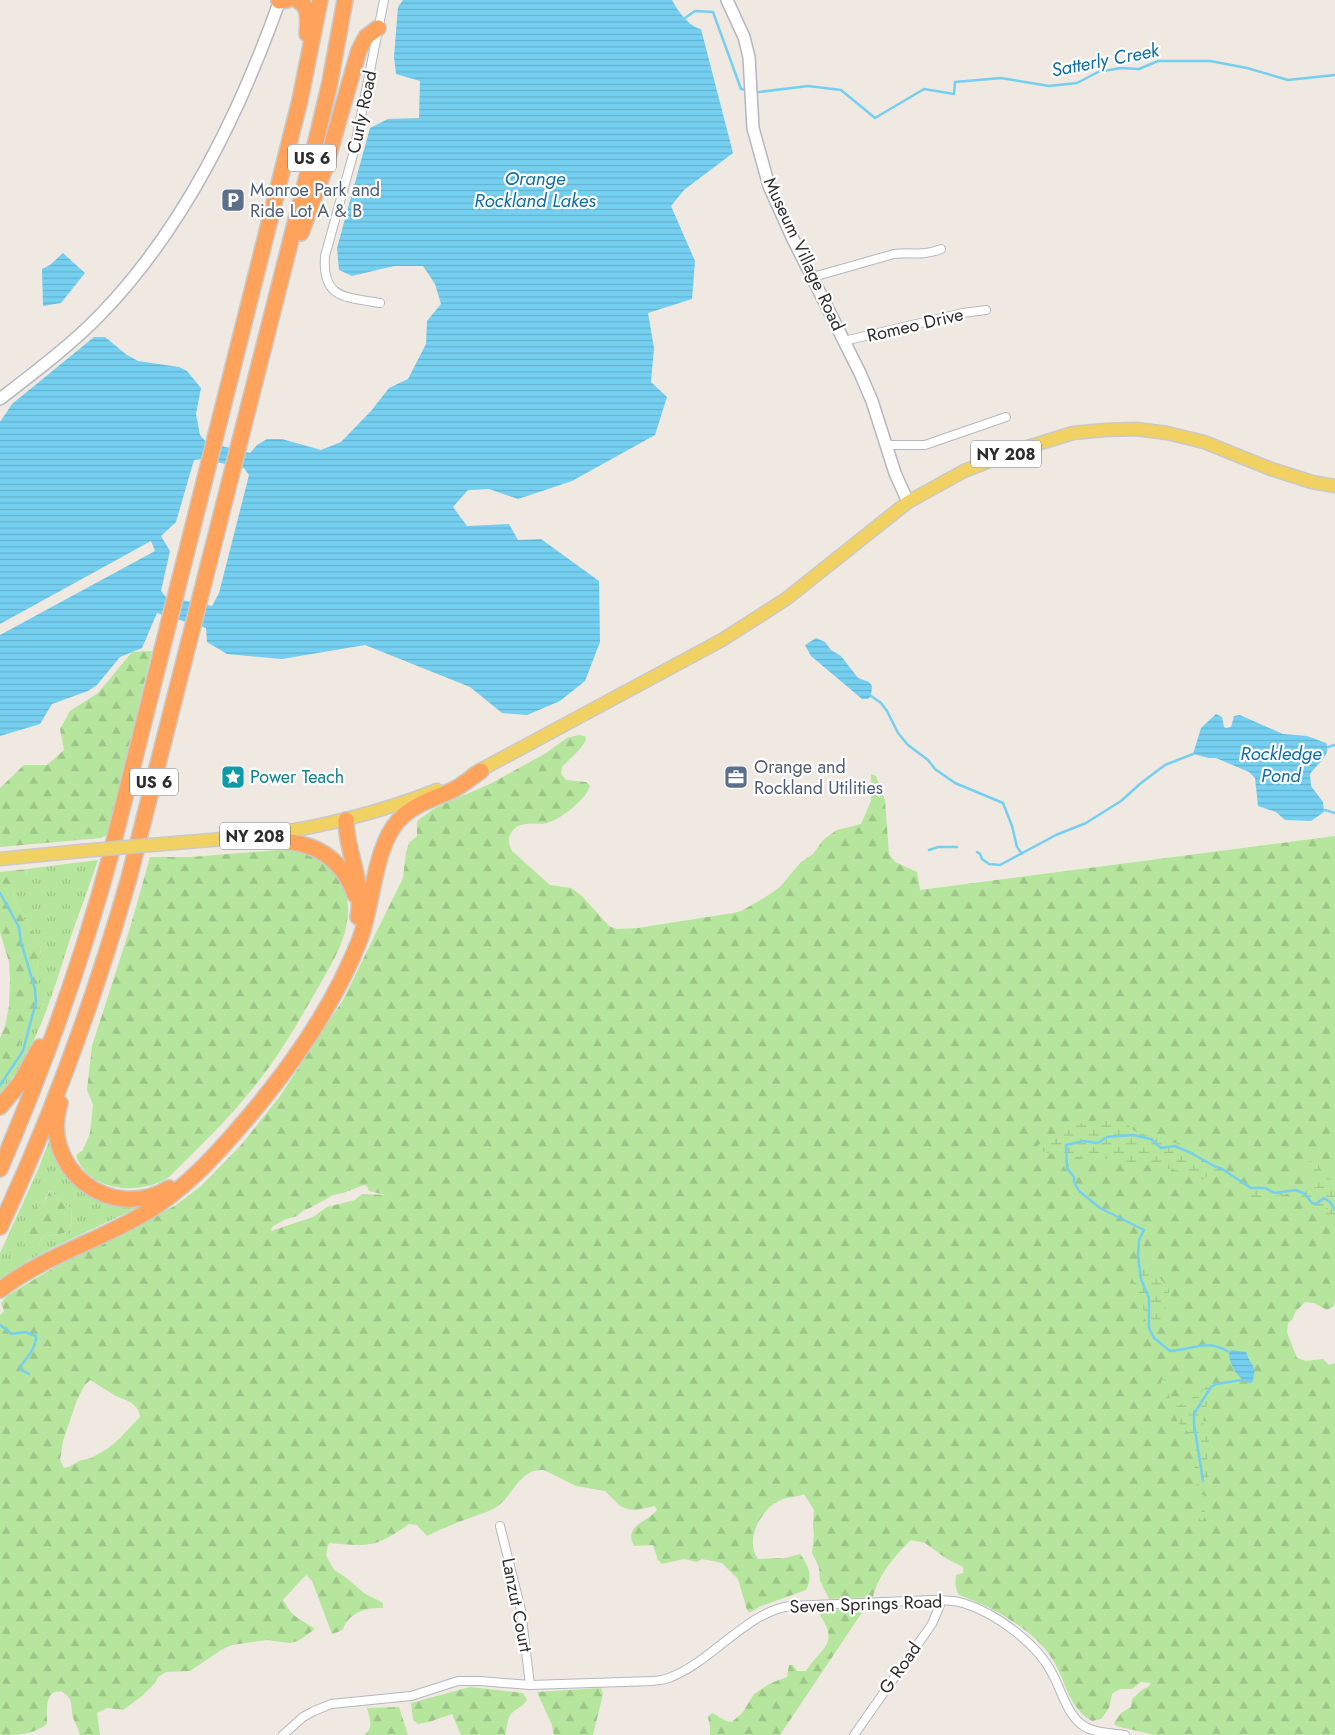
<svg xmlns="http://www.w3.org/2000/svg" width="1335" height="1735" font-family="Jost,sans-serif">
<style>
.grass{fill:url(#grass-tufts);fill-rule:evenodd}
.forest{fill:url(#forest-firs);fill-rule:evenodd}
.wetland{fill:url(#wetland-marsh)}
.water{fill:url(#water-rules);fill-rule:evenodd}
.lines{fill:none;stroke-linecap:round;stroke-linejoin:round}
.stream{stroke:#75cff0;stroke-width:2.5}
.street-casing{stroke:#b4b7c1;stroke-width:10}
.secondary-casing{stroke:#b4b7c1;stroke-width:14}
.primary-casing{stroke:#c9c9c9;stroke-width:15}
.highway-casing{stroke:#c9c9c9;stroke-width:18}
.street{stroke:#fff;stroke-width:8}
.secondary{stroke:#fff;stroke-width:11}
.primary{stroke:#f2d163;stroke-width:12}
.highway{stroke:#ffa35c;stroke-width:15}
.primary-bridge-casing{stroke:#c9c9c9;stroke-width:15;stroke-linecap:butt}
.primary-bridge{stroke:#f2d163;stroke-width:12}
.labels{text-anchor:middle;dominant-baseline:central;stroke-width:4.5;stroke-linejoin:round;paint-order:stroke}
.shield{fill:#fff;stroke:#6d6d6d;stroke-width:1}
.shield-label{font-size:16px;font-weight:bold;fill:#2e2e2e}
.street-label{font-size:18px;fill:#2e2e2e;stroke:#fff}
.service-label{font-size:18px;fill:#4e5e75;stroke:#fff;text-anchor:start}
.culture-label{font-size:18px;fill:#0d838f;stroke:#fff;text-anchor:start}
.water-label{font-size:19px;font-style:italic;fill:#0d6fa3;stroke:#fff}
</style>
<defs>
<pattern id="grass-tufts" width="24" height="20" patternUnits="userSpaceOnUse" patternTransform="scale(1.25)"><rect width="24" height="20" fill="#b6e59e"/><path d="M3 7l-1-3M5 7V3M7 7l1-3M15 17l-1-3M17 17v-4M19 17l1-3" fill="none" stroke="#9dc588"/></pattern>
<pattern id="forest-firs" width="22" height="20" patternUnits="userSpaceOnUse" patternTransform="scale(1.25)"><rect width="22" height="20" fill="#b6e59e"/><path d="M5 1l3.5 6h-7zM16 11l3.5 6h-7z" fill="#9dc588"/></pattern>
<pattern id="wetland-marsh" width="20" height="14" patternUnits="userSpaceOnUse" patternTransform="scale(1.25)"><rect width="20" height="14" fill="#b6e59e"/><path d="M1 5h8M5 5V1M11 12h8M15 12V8" fill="none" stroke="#9dc588"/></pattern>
<pattern id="water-rules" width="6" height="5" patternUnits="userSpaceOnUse" patternTransform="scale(1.25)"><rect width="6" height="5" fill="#75cff0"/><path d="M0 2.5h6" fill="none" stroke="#66b2ce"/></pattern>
</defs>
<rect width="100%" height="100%" fill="#efe9e1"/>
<path class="grass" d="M98,860c-9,27 -19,53 -28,79 -18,56 -32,109 -70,155v-19l25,-47 15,-39 -4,-15 5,-25 -3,-9 -12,-17 -11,-23 -2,-7 14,-20v-4z
M51,1136c5,45 43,74 88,71l-87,41 -23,12 -29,19v-26l37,-81zM52,1190l5,9 15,10 -1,17 -5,7 -19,3 -6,2 -2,7 -16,-11 9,-6v-6l12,-19 4,-11z"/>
<path class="forest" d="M152,651l-45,184 -6,3 -101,9v-59l24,-23h23l17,-15 -4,-21 10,-18 28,-18 34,-41z
M579,735l6,1 1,4 -6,9 -18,18 -1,7 5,6 20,2 4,4c-3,12 -28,32 -40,36 -13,5 -30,-4 -39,11 -4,7 -2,11 1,18l38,34 21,3 10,7 28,31 8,3 21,-1 95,-15 8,-2 23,-13 16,-11 21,-25 12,-8 11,-15 13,-9 24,-6 10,-23v-27l5,2 9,24 4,54 6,8 22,10 3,18 415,-54v462l-1,8 -7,4 -13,-7 -9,-1 -9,9 -4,9 -4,3 -1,9 10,26 9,3 17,-2 6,6 6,-2v372h-180l-39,-9 -2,-3 7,-10 10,-6 1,-8 11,-10 5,-2 3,-4 -10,-1 -9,7h-12l-5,3 -3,2 -3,14 -8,11 -9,2c-24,-14 -25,-38 -39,-61 -19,-31 -61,-53 -94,-65 -4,-7 -4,-12 -3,-20l7,-2v-6l-16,-8 -22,-16 -14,-3c-15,14 -34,37 -38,57l-44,2 -9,-18 -1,-14 -7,-14 2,-18 -1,-10 1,-15 -10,-16c-7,4 -16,2 -23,6 -20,8 -37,40 -23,59l27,-1 15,-4c9,12 13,22 6,36l-45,16 -12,7 -2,-3 -9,-31 -16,-16 -20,-4 -5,3 -13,-3 -22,5 -4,-4 -5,-15 -19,1c-11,-21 14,-24 23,-36l-2,-4 -19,4 -9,-1 -7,-3 -15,-15 -29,-5 -32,-16c-24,-2 -30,24 -46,36 -9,6 -18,8 -28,12 -15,5 -29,11 -43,18l-10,-11 -8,-1c-32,23 -40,23 -79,19l-2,2 -2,10 8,15 10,6 20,17 19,10v5c-13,0 -24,1 -34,11 -9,9 0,10 -17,15l-20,-53 -5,-6 -5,4 -19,21 7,11 5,5 20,13 -17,12 -8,2 -23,-3 -35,5 -11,5 -31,21 -24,1 -8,5 -3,6 -14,14 -18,13 -16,-2 -10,5 3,22h-20c-1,-5 -4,-10 -6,-15 -5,-13 2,-20 -13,-29 -2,1 -5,0 -8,2 -8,4 -6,23 -6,31 -16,11 -27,11 -47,11v-420l4,-4 -3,-8 7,-8 54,-32 68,-33 46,-25 25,-19 40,-41 39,-49 63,-96 60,-122 3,-26 3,-9 8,-7v-15l18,-13 57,-25 54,-30 21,-15zM364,1185l3,1 2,5 17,4 -24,-1 -7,6 -28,7 -14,10 -42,14 1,-4 12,-7 13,-4 7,-6 6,-2 23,-13 10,-2zM90,1380c7,4 14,9 21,13 10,7 28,8 29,24l-22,23 -11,9 -16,9 -12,3 -10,6 -5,1 -4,-8 3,-19 14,-41 7,-14z
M290,849c20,2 39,13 50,31 22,39 -6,79 -25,113 -19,33 -38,66 -62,95 -25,32 -56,61 -84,89 -28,19 -82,15 -93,-22l7,-5 7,-17 3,-28 -6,-15 5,-44 38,-118 20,-71h41z
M27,869l-1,7 -13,17 2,7 11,23 12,17 3,9 -5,25 4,15v17c-20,21 -18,49 -40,69v-37l5,-12 4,-20 1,-27 -1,-17 -9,-30v-60z
M52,1190l5,9 15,10 -2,22c-9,4 -19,3 -29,7l-2,7 -5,3c-6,-1 -9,-2 -12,-8l1,-6 9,-6 -3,-16 15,-9 5,-11z
M865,1608l-85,127h-70v-8l-2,-10 4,-4c8,3 12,9 20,9l11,-10 11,-18 17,-11 16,-6 2,-12h4l4,6h9c17,-26 35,-27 11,-60z
M470,1687l53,6 4,7c-4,7 -11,8 -16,14 -4,5 -4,15 -6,21h-44l-9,-21 -23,8 -11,2 -5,-4 -2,-17z
M601,1688l2,6 -10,41h-39l-2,-10 -15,-33z
M399,1707l9,28h-44c10,-6 6,-17 3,-27z"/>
<path class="wetland" d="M1105,1119l23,6 7,6 32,11 12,1 28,19 17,6 2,6c-10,-1 -18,0 -25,7l-12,-10 -4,1 -47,-9h-16l-7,-3 -35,-3h-10l-1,3v6l-3,5c-7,-19 -11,-16 -28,-21l-1,-4 9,-7 13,-2 19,-13z
M1315,1159l10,17 10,5v45c-7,0 -9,-3 -12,-10l5,-5v-3l-16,4c-10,-7 -3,-16 -19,-19l-44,8 -4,-8 9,-7h7l15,4 42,-3c-2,-13 -16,-11 -11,-24z
M1148,1264l21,25c2,8 -10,30 -12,41 -15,-6 -12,-15 -15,-27 -3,-11 -9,-19 -11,-31l6,-7z
M1165,1378c4,11 1,25 16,27 6,-7 8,-6 15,-9 5,-3 8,-9 14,-11l4,4c-6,12 -12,23 -10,37 2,7 6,12 5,19 -2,12 -3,19 0,31l-6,13 2,27 -2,5 -3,-1 -2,-27 -4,-22 2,-15 -1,-11 -5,-11 -11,-10 -17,-35 -1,-8z"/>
<path class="water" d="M403,0h269c5,10 17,27 29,29l32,124 -49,37 -13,16 24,55 -3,38 -44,14 6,35 -3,34 16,15 -12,38 -83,46 -54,18 -29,-10 -21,1 -15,17 14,19 42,-2 9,16 23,-1 58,42 1,61 -15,39 -25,20 -33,14 -25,-2 -32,-26 -105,-42 -83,14 -55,-5 -20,-12 -1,-14 -49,-15 -15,35 -22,9 -23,28 -9,6 -36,13 -12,20 -40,12v-101l155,-84 -4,-10 -151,83v-202l12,-18 82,-67h11l22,18 11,6 41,6 8,4 14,17 -5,26 4,21 6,7 44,11 7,-8 10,-6h15l39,11 20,-8 30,-31 18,-23 19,-9 18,-35 1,-23 14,-17 -6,-20 -12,-18h-29l-42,10 -13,-6 -2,-22 33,-120 18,-9 31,-1 1,-37 -24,-7 -2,-17 4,-50zM202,459l42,9 5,7 -30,118 -7,13 -46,-9 -5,-6 9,-40 -9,-15 15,-14 18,-62z
M63,253l22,20 -24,30 -18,3 -1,-37 8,-4z
M816,638l9,4 6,8 10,6 17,22 11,4 3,4 -1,10 -3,3h-6l-51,-43 -6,-11z
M1216,714l6,3 2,10 2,1 5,-1 3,-11 6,-1 43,19 24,2 19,7c6,12 -10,22 -16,31l1,12 12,16 1,10 -13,9 -26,-1 -9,-8 -18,-6 -3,-28 -6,-6 -33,-14h-7l-16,-4 8,-26z
M1232,1350l14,2c6,18 12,11 6,31 -12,1 -24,-20 -23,-31z"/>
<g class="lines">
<path class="stream" d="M685,18l10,-7 18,1 28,77 6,1
M759,92l49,-6 33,4 34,28 49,-29 30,5 1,-12 46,-4 48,8 28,-3 21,-11 23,-4 18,1 19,-8h52l37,7 41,12 47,-5
M871,696l10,7 6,8 11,22 10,12 20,15 7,9 20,14 48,20 9,23 5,21 5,7
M1328,747l7,-2
M1325,810l10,3
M929,850l9,-3h19
M977,852l3,2 2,5 7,5 11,1 56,-30 30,-12 35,-22 20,-18 24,-18 28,-11
M0,893l19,34 2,15 14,47 1,13 -13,49 -23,34
M0,1325l12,9 13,-2 11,4c1,11 -9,21 -15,30v4l8,4
M1229,1352c-24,-14 -35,-2 -59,-1l-16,-13 -5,-10v-30l-8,-19 -3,-23 1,-16 5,-10 -44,-22 -21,-17 -5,-9v-5l-7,-9 -1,-23 17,-4 15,2 9,-6 26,-2 18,4 10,9 14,-2 16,7 23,13 8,3 29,19h14l10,5 21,-3 9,4 7,9 4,1 8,-6 6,4 5,8
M1203,1481l-9,-57v-10l17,-27 5,-3 26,-4"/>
<g class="street-casing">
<path id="street" d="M813,277l81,-23c18,-2 30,2 47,-5
M380,303c-35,-6 -58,-4 -55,-47l29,-105 30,-151
M844,341l119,-28 23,-3
M886,445h39l81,-28
M500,1526l21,84 9,75
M283,1735l20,-18 11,-6 17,-7 80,-8 47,-15h22l50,4 123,-4c6,-1 13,-1 18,-4 43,-17 74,-64 119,-71l142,-6c11,0 21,0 31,3 33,10 75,41 90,72 8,15 14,38 28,49 11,9 30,9 44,11
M854,1735l78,-111 10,-24"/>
</g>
<g class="secondary-casing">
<path id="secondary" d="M727,0l17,37 5,20 4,71 16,58 23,51 68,136 12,28 23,72 13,29
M0,399c35,-27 71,-54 101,-85 84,-87 139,-202 179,-314"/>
</g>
<g class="primary-casing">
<path id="primary" d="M473,774l249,-134 64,-41 122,-97 56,-31 54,-21 55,-17 32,-3 31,-1 31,4 37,9 67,27 41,13 23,4
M263,835c59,-8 118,-23 174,-45
M163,844l72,-6
M0,859l81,-8"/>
</g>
<g class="highway-casing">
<path id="highway" d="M297,0c13,6 11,21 10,34
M279,1l8,-1
M301,233l24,-65 34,-118 7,-13 12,-9
M346,820c0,33 19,62 12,97
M226,838c54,3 107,-5 129,57
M60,1103c-21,65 51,121 109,85
M0,1107l20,-24 20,-36
M0,1169c44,-102 81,-205 110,-312l190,-757 20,-100
M0,1227c53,-113 95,-230 129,-349l188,-741 13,-55 15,-82
M0,1290c43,-33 93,-47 140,-74 47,-26 86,-72 120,-113 40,-49 77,-105 100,-164 13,-35 14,-91 38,-118 15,-17 36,-22 55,-31 10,-5 19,-13 28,-19"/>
</g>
<use href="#street" class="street"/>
<use href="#secondary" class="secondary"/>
<use href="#primary" class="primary"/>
<use href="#highway" class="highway"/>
<g class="primary-bridge-casing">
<path id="primary-bridge" d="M81,851l82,-7"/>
</g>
<use href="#primary-bridge" class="primary-bridge"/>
</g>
<defs>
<g id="parking-square" transform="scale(1.25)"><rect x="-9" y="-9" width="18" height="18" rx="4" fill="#5c6f8a" stroke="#fff"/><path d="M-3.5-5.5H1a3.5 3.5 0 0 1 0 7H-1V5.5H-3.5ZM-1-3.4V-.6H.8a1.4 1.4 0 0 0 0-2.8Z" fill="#fff"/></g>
<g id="sight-square" transform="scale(1.25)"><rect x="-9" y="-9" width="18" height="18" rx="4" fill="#0f9aa8" stroke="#fff"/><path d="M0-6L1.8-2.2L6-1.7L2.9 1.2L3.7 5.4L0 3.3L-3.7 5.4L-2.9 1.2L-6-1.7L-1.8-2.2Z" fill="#fff"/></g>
<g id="office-square" transform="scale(1.25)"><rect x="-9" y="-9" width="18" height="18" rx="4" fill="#5c6f8a" stroke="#fff"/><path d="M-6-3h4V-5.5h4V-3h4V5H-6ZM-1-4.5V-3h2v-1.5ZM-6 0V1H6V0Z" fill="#fff"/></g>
</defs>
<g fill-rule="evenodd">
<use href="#parking-square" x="233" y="200"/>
<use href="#sight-square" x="233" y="777"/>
<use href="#office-square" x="736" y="777"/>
</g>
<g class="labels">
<g class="shield">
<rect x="288" y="144.5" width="48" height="27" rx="4"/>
<rect x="971" y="440.5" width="70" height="27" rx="4"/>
<rect x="130" y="768.5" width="48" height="27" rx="4"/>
<rect x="220" y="822.5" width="70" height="27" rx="4"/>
</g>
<g class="shield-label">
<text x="312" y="158">US 6</text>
<text x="1006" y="454">NY 208</text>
<text x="154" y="782">US 6</text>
<text x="255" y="836">NY 208</text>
</g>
<g class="street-label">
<text transform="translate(362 112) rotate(-78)">Curly Road</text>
<text transform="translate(804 254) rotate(65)">Museum Village Road</text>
<text transform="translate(915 325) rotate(-13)">Romeo Drive</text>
<text transform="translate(866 1604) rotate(-2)">Seven Springs Road</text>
<text transform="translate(517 1605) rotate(79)">Lanzut Court</text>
<text transform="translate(900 1668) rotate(-55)">G Road</text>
</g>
<g class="service-label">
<text x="250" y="190">Monroe Park and<tspan x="250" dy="21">Ride Lot A &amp; B</tspan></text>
<text x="754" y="767">Orange and<tspan x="754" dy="21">Rockland Utilities</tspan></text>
</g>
<g class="culture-label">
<text x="250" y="777">Power Teach</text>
</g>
<g class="water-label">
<text transform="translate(1105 60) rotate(-11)">Satterly Creek</text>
<text x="535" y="178">Orange<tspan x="535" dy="22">Rockland Lakes</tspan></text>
<text x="1281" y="753">Rockledge<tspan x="1281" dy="22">Pond</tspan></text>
</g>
</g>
</svg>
